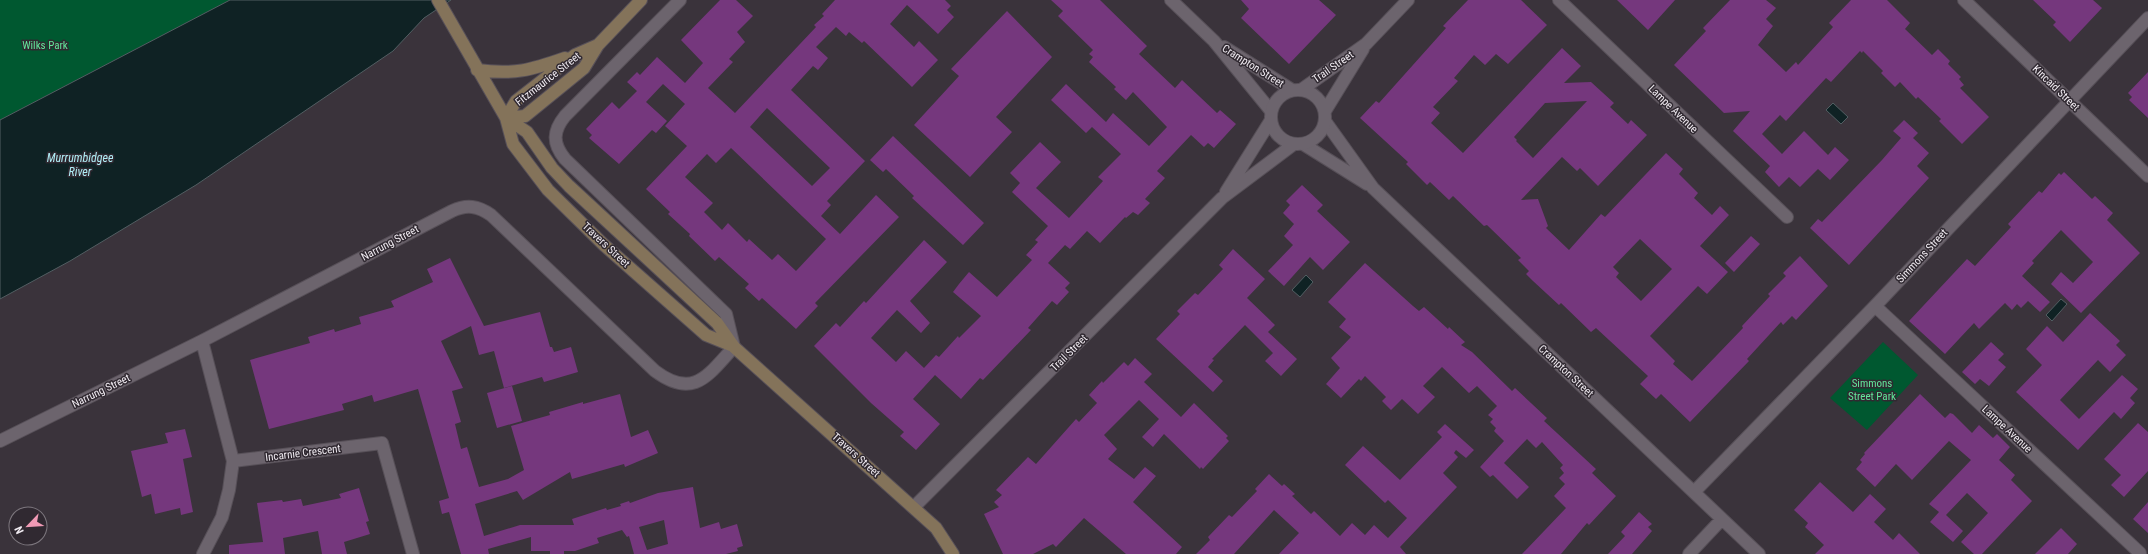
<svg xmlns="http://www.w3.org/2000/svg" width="2148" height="554" font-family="'Roboto Condensed',sans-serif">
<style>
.green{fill:#005830}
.water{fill:#0f2224;stroke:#525e62}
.building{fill:#75377d;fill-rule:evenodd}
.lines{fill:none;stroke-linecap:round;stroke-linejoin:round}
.minor-casing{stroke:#575058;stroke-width:14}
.tertiary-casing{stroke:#575058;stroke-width:14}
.secondary-casing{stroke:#575058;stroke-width:14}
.minor{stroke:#6c646d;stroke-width:12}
.tertiary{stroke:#6c646d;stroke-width:12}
.secondary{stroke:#84735a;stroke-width:12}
.labels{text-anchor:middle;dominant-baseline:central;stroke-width:3;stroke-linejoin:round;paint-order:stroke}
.park-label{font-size:11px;fill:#62e79b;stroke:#302931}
.street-label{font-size:11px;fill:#f0ebf1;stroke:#302931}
.water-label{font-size:12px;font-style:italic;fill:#b0eef6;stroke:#302931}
</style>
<rect width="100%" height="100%" fill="#3a333b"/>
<path class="green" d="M0,0h230l-230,120z
M1883,342l35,33 -51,55 -37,-32z"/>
<path class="water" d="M230,0h221l-27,18 -31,33 -197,134 -126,76 -70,38v-179z
M1833,103l15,14 -7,7 -15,-14z
M1306,275l7,7 -13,15 -8,-7z
M2061,299l6,5 -15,17 -6,-6z"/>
<path class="building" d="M720,0h16l17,16 -16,16 8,10 -16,17 4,3 -25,26 27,25 81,-86 -2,-2 10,-9 -2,-2 13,-14h110l6,6 -4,4 7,7 -16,17 -31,-29 -17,19 24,23 5,-6 19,19 -26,27 -48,-46 -2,2 -13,-11 -3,4 -10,-9 -20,20 12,11 -10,12 -5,-4 -22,24 74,71 -38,40 4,4 -10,11 19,18 36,-39 23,22 -84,86 3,3 -22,23 -34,-31 -3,3 -14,-13 4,-4 -30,-27 -4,4 -26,-25 1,-2 -22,-20 2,-2 -24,-23 41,-43 -22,-20 20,-22 -22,-20 -17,18 21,19 -11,12 -4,-3 -33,34 -30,-26 3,-3 -6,-6 26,-27 7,7 18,-18 -10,-9 10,-10 3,3 17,-18 28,26 18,-20 -22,-23zM767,108l63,60 -18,18 -62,-59zM731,148l95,91 -30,32 -18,-17 -6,6 -23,-21 -2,3 -19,-19 -6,7 -18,-18 9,-9 -28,-26 22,-23 9,9z
M1051,0h49l47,46 -8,8 36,34 7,-8 35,33 3,-3 16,14 -22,24 -6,-5 -4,4 -13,-12 -34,36 8,7 -20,21 5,4 -12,12 -5,-3 -7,6 -1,-1 -25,26 -13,-12 -17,18 -5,-4 -17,18 22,20 -5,5 4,4 -12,13 -5,-4 -24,27 3,2 -48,50 -3,-2 -19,21 -26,-24 -22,24 27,25 -24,26 -16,-14 4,-4 -33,-29 -57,-57 22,-23 4,4 24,-26 2,2 58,-63 23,22 -37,39 20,22 -9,10 -24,-23 -26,28 25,24 10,-11 18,17 12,-13 3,2 19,-21 1,2 22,-22 -28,-24 6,-8 10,-12 28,25 35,-37 -6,-5 12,-13 -3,-2 13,-14 -36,-34 8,-9 -10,-10 30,-31 21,20 -25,26 33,30 34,-37 -5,-4 23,-23 -29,-27 -6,6 -35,-33 15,-16 40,38 7,-9 36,33 18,-19 -34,-35 -7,8 -12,-11 2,-2 -27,-25 4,-5 -4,-3 4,-4 -35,-34 5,-5z
M1241,0h78l17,15 -47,49 -48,-46 8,-9z
M1468,0h53l26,25 -39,39 -12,-10 -11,11 -11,-10 -20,23 4,3 -25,26 7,6 -9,10 32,30 99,-105 19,18 -17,17 27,-1 23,21 -4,4 18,17 3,-4 16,15 -49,51 -18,-18 -3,3 -15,-14 -41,43 17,-1 10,27 -2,2 23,22 32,-36 4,3 61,-64 17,16 -4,5 19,19 -4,5 18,17 8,-9 9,9 -29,31 28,26 -21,22 -9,-8 -48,50 25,25 -2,3 19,17 51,-53 -1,-2 28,-30 -2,-2 18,-18 -3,-3 17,-17 28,30 -32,34 -4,-4 -9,9 -2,-3 -34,37 2,2 -59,61 -29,-28 -5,5 -16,-15 8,-8 -52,-48 -5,4 -30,-29 -2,2 -26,-24 -7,-7 3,-3 -11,-11 3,-2 -34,-33 -3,1 -31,-30 -4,4 -19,-18 -3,3 -21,-21 2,-2 -48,-44 16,-17 3,2 67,-75 -3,-2zM1587,101l-54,57 -17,-17 1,-1 -3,-3 31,-34zM1640,239l32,30 -31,32 -25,-24 3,-4 -6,-6z
M1617,0h58l-27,30z
M1730,0h36l10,8 -10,11 7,7 -15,19 28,27 10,-10 2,3 35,-38 -4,-4 22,-23h36l23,23 -5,6 27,26 6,-6 12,12 -2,3 13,13 -2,2 5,6 -4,3 29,29 -27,27 -23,-23 2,-2 -23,-22 -2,2 -16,-17 -5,5 -14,-14 2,-2 -20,-20 -1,2 -2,-2 -29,31 -5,-4 -40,43 -6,-6 -18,19 20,20 22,-23 24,24 7,-8 14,13 -19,20 -12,-11 -18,18 -11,-10 -10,10 -14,-15 5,-6 -37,-35 17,-20 -26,2 -50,-48 32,-34 -3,-3z
M2033,0h60l9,8 -32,34 -17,-17 3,-3z
M1007,11l45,46 -56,60 16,15 -42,45 -56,-52 45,-49 -8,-7z
M2148,72v46l-19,-18 3,-3 -4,-4z
M1904,120l14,13 -5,5 16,15 -12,13 12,12 -80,87 -39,-37 8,-9 4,3 60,-62 19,-22 -8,-7z
M893,136l91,87 -21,22 -51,-47 2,-2 -28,-27 -3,3 -13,-12z
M2064,172l28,27 3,-3 18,17 -6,7 33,33 -59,60 -30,-29 10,-12 12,11 20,-21 -32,-32 -29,31 2,2 -12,13 28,26 -10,10 -12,-11 -7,7 -4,-4 -5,6 -7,-7 -26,26 -5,-6 -29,31 -36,-33 58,-62 8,7 36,-39 -3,-3 31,-33 3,2 17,-20 2,2z
M1302,185l21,20 -6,6 33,31 -27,28 -13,-13 -26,29 -16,-15 25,-26 -9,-9 10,-12 -11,-11 7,-8 -4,-4z
M1751,236l9,8 -26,28 -9,-9z
M1233,249l32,30 -18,19 28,27 -7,7 29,27 -16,17 -16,-15 8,-8 -28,-28 -33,34 2,1 -6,7 15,14 -10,11 -57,-53 24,-25 -3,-3 18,-18 3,2 25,-26 -4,-4z
M450,258l34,68 56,-14 10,35h2l2,5 17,-5 7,25 -34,10 -2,-5 -38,11 -10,-37 -15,4 -8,-29 -30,15 22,47 -11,3 9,31 -6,2 6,25 6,-2 12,40 29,-8 16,-9 -13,-44 39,-11 -1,-3 34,-10v2l37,-10 11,43 17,-7 10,23 -33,14 -1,-3 -52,15 -2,-7 -47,28 -6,-9 -42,13 9,32 36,-11h54l-2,-6 34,-11 1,2 14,-4 -1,-2 9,-3 1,2 28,-10 35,-6 7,41 19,-6 2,7 16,-5 6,22 -6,2 1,3 -12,3h-92l-5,-18 -2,1 -5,-7 -25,8 2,5 -24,8h-11v3h-14v-3h-19v-14l-43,12 1,5h-28l-12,-42 -7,2 -3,-13 10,-3 -31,-109 -44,13 -2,-7 -30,9 2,6 -75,19 -19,-69 60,-17 -2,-6 26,-8 1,3 26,-8 -2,-7 35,-10 -3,-6 42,-19 -6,-13zM664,520l4,24 -21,6 -8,-23z
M1365,263l48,43 6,5 5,-4 24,22 1,-2 16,15 -4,3 11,7 40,39 3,-3 32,30 -3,3 52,48 -4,4 24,23 -27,29 -2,-2 -26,31h-39l44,-46 -12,-12 11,-12 -6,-6 5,-5 -4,-5 3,-3 -21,-23 -6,6 -9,-9 -23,24 25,24 -12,12 -24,-24 -3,2 -10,-10 24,-26 -10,-10 2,-3 -6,-6 3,-3 -5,-4 9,-9 -20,-20 -8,7 -27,-26 -19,19 12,11 -17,17 -16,-15 -11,11 -9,-9 4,-4 -21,-21 -4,5 -2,-2 -18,19 -15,-14 14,-16 -9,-10 20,-21 -12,-10 7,-8 -18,-17z
M2090,313l30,28 -4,4 10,10 -16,17 -12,-12 -38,40 19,19 43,-44 16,14 -8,9 5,5 -14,16 -7,-7 -36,38 -62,-58 26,-27 -16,-16 21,-23 16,16z
M1991,342l13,12 -6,6 8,7 -17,19 -9,-7 -5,5 -13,-12z
M1135,358l17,16 -8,8 37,35 13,-14 34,33 -2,2 3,3 -26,28 -2,-2 -1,2 -36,-35 -11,13 -11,-10 17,-18 -20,-19 -35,35 13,14 -9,10 26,20 11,-12 11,9 -23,26 49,45 -6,7h-50l-42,-36 -28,29 -3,-3 -20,10h-30l-19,-40 15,-7 -5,-5 8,-7 -6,-5 32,-33 8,7 40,-45 3,3 18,-19 -8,-8 13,-14 1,2 21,-21 4,4z
M512,386l10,35 -25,7 -10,-35z
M1920,394l25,24 5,-5 3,1 19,19 7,-8 14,13 4,-4 13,13 -11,13 16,15 -4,5 21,21 -50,53h-8l-13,-12 27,-29 -21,-20 -21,22 17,16 -10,11 -23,-20 9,-10 -10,-8 42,-44 -22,-19 -37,39 -16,-16 -21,23 -19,-18 6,-7 -2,-2 5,-6 -1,-1z
M2138,423l10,9v39l-24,26 -13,-12 10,-10 -17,-16z
M1445,424l29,26 -8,8 -10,-8 -2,3 4,4 -15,16 14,14 -57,60 6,7h-127l20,-21 -25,-23 -40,44h-38l14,-14 -2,-3 21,-22 3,2 25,-26 -2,-2 14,-15 13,12 2,-2 11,10 -3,2 19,18 3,-3 26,25 12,-13 13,12 9,-10 14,13 19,-20 -19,-18 -3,3 -40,-38 18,-19 37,34 42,-43 -5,-5z
M185,429l7,28 -9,2 10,53 -12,3 -1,-7 -25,6 -4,-20 -9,3 -11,-46 37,-8 -3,-10z
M1820,482l33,30 17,-18 16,15 -12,13 19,18 6,-7 21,21h-105l9,-9 -19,-18 3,-4 -14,-13z
M359,488l10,33 -3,1 4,12 -26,8 3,12h-25l-4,-23 -35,7 2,16h-56v-9l34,-3 -6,-39 25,-3 1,2 18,-3 2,7 38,-8 -2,-4z
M2148,502v31l-15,-14z
M1639,512l13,12 -4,3 4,4 -20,23h-24l17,-18 -4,-4z
M2061,528l16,16 -9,10h-33z"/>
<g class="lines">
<g class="minor-casing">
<path id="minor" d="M1171,0l43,41 57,70
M1559,0l228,217
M1964,0l184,176
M1224,47l68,43
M1325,121l48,67 386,366
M1303,144l64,40
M1875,306l265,247
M202,341l31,120 -4,29 -7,27 -19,37
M0,441l202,-100 250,-130c15,-7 26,-5 39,4l164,156c39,29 53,4 79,-24l-8,-33 -161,-155c-13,-16 -12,-28 0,-43l115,-116
M233,461l149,-18 31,111
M1694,492l181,-186 273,-288
M1689,554l33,-35"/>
</g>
<g class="tertiary-casing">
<path id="tertiary" d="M1301,90l65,-46 42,-44
M1271 117a27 27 0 1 1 54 0a27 27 0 1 1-54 0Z
M1325,111l38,-62
M1226,192l45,-72
M914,507l308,-309 72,-54"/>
</g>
<g class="secondary-casing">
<path id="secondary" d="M438,0l68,118 7,26 35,46 56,55 102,90 27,11
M477,70c37,5 54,0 88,-12
M506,118l21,14 25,36 17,18 148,137 17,24 202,181 17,26
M506,118l19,-2 59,-48 14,-23 43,-45
M506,118l10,-17 59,-46 23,-10"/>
</g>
<use href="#minor" class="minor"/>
<use href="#tertiary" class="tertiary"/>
<use href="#secondary" class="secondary"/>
</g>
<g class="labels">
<g class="park-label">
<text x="45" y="45">Wilks Park</text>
<text x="1872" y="383">Simmons<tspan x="1872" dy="13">Street Park</tspan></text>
</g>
<g class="street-label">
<text transform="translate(1253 66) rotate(32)">Crampton Street</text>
<text transform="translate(1333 67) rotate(-35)">Trail Street</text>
<text transform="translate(548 79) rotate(-38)">Fitzmaurice Street</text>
<text transform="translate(2056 88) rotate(44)">Kincaid Street</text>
<text transform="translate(1673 109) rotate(44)">Lampe Avenue</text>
<text transform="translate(390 243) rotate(-28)">Narrung Street</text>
<text transform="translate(606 245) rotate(43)">Travers Street</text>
<text transform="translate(1922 256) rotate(-47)">Simmons Street</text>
<text transform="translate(1069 353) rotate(-45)">Trail Street</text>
<text transform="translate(1566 371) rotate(43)">Crampton Street</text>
<text transform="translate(101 391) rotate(-26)">Narrung Street</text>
<text transform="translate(2007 429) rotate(43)">Lampe Avenue</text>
<text transform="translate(303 453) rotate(-7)">Incarnie Crescent</text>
<text transform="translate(856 455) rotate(42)">Travers Street</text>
</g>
<g class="water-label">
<text x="80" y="158">Murrumbidgee<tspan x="80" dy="14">River</tspan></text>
</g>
</g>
<g transform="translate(28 526) rotate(245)"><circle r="19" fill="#302931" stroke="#7d777e"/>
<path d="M0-3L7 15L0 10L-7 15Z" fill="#f09ab5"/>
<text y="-6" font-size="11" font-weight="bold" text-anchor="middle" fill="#f0ebf1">N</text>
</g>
</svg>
